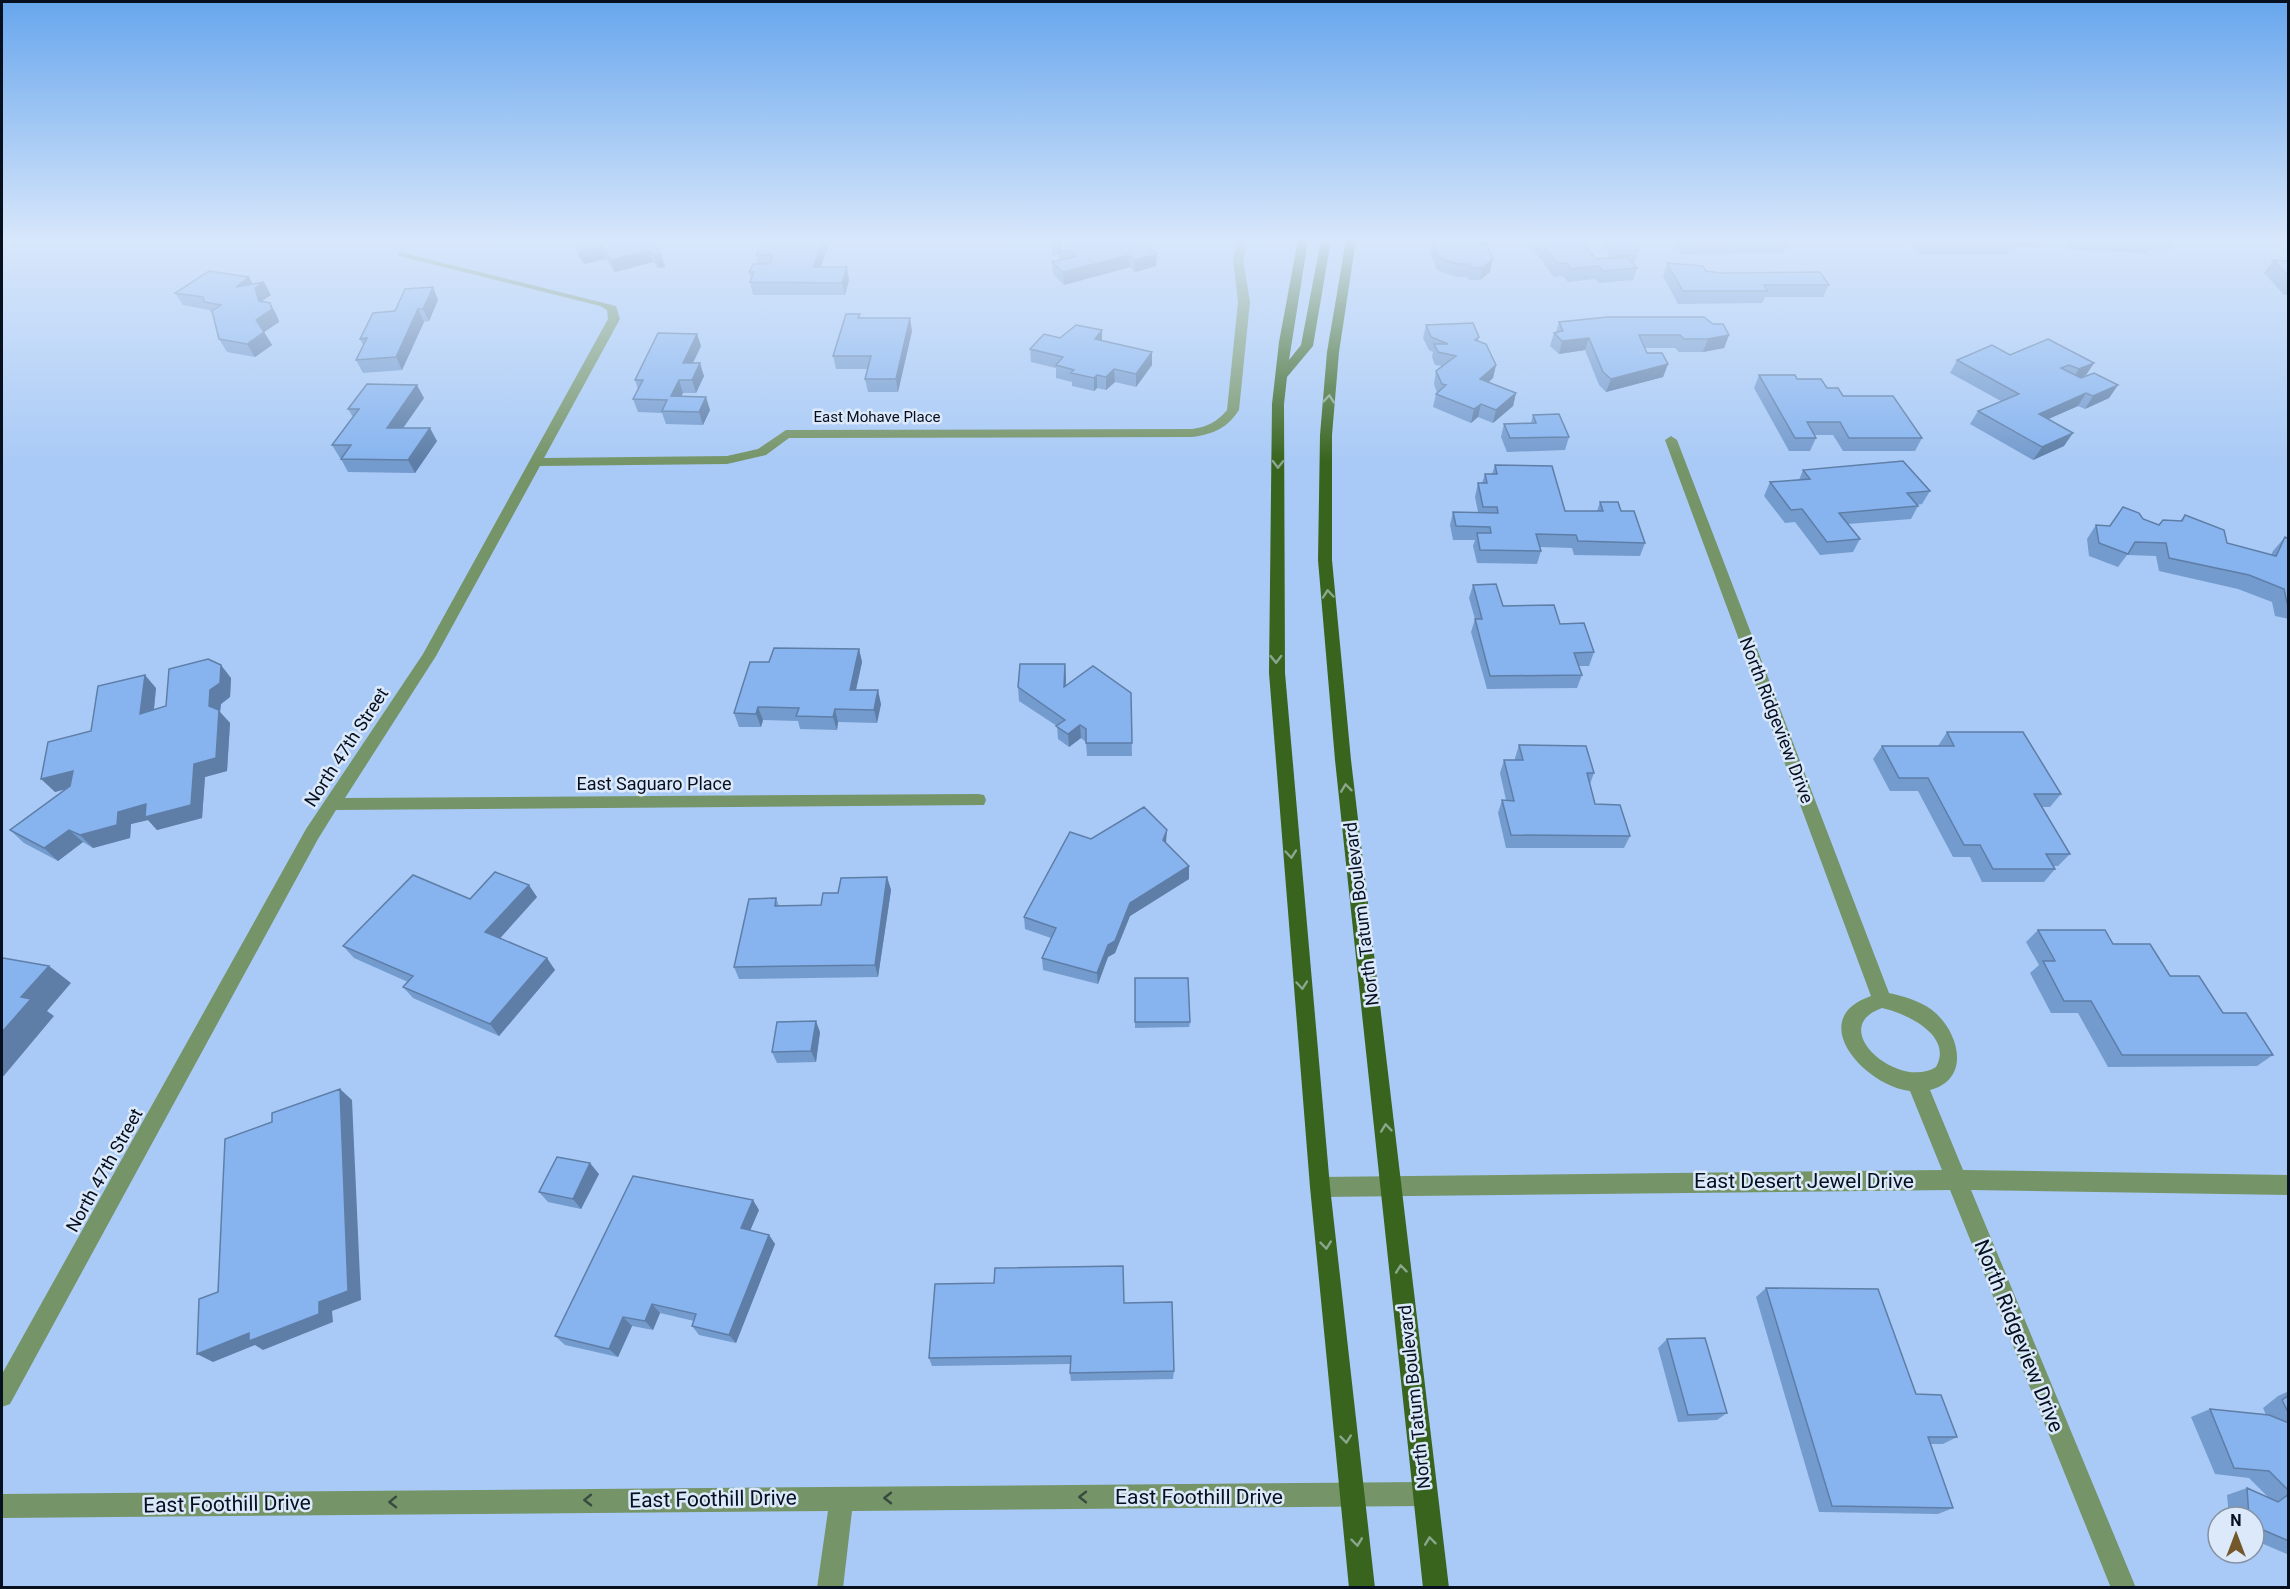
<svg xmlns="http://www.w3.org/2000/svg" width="2290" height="1589" font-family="Roboto,sans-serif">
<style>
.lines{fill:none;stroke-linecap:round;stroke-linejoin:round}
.minor{fill:#759467;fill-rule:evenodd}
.primary{fill:#38641d;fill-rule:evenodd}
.wall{fill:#749bce}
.shaded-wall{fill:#5e7ea7}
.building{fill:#87b4ef;stroke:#5e7ea7;stroke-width:1.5}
.oneway{stroke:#8aa68c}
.oneway2{stroke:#384b3f}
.labels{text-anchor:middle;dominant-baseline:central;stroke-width:5;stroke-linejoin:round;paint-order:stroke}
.far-street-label{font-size:15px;fill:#06101f;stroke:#dbe9fb}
.street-label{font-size:18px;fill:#06101f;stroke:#dbe9fb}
.near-street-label{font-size:21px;fill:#06101f;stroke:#dbe9fb}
</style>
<rect width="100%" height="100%" fill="#a9caf6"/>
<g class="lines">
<path class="minor" d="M1238,240h10l-5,19 7,43 -11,108c-12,18 -25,24 -47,27l-403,1 -23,17 -39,9 -187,2 -104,190 -91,142 633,-4 6,1 2,5 -2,5 -648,5 -18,29 -308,565 -8,3v-33l304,-545 117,-175 185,-335 -1,-9 -7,-4 -201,-50v-4l217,54 4,13 -76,139 183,-2 31,-7 28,-19 406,-1c15,-2 25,-7 35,-19l11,-108 -5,-43z
M1671,436l6,4 212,553c14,3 31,8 43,17 27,21 40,69 -2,80l33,80 325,5v20l-317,-5 165,398h-25l-161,-398 -630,7 -7,-3 -3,-7 3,-7 7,-3 622,-7 -32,-79c-45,-5 -106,-72 -39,-95l-206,-556zM1882,1008c23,5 72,27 54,59 -37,24 -111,-39 -54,-59z
M1424,1482l9,3 3,9 -3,9 -9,3 -572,5 -9,77h-26l11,-77 -826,7v-24z"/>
<path class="primary" d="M1298,240h10l-19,120 12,-15 20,-105h10l-18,106 -26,31 -3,27 1,269 45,514 45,401h-26l-39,-401 -41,-514 3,-269 7,-62z
M1346,240h10l-17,112 -7,83v125l19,200 98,828h-26l-88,-828 -17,-200 2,-125 7,-83z"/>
</g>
<path class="wall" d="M583,240h68l14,27 -7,1 -5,-6 -38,10 -9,-13 -22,5 -5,-7 -4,-12 9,-3z
M776,240h50l2,7 -8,20 29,13 -4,15h-92l-3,-13 1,-3 -2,-7 9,-8 -2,-9 18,-9z
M1052,240l105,14 -1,12 -21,6 -5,-5 -66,18 -11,-11 -1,-12 7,-2v-5h-7l-1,-12z
M1526,240h54l16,19 14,-1 -5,-12 2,-6h27l5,10 -4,12h-3l5,6 -4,12 -34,3 -4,-4 -27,3 -5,-6 -9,1z
M1672,240h115l1,1 -5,12 -102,1z
M1907,240h133l-5,7h-24l-4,7h-88z
M2063,240h114l-6,9h-21l-2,4 -75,-3z
M1433,242l54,5 3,25 -10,8h-11l-2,-3h-11l-19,-7 -6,-16z
M2273,260l16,1v34h-5l-20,-22z
M1667,263l39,8 123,14 -6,12h-58l-3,6 -84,1 -15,-28z
M249,277l4,7 18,11 -9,6v1l8,1 7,13 2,6 -15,10 8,13 -17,12 -28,-5 -8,-13 -6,-25 -4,-4 -26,-5 -8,-12z
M438,300l-9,21 -5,1 -22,48 -39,3 -7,-13 7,-15 -3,-6 35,-28z
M860,318l52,13 -14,61h-30l-3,-13 3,-10h-32l-3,-13z
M1559,322l154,2 16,11 -5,13 -21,4h-24l-4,-4h-30l2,5 21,11 -5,13 -57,15 -7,-7 -14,-35 -26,4 -9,-8 4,-13 2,-1z
M1426,325l53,12 -1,4 18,24 -3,13 -4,4 27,11 -3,13 -20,17 -15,-6 -7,6 -38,-16 3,-13 1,-1 -3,-9 2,-13 6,-5 -7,-1 -3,-8 1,-5 -4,-2 -6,-12z
M697,334l4,12 -8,17 11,13 -8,17h-13l-2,3 29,14 -7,15 -37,-1 -4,-11 -24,-1 -5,-13 5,-10 -3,-9z
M1060,338l42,3 50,24 -16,22 -21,-5 -9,8 -9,-2 -3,3 -22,-5v-4l-16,-4v-10l-25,-6 -1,-13z
M2010,355l84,8 -8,12 -5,3 37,7 -9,13 -24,11 -7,-3 -30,13 16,27 -31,14 -63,-36 8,-13 23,-10 -51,-28 7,-13z
M1759,375l38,4 30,9 95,50 -7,13h-72l-10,-16h-19l2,3 -6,13h-21l-35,-63z
M424,398l-21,30 34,13 -22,32 -67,-1 -7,-13v-1h-1l-8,-13 21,-28 -5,-8z
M1533,415l36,22 -4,13 -58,2 -6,-15 3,-13 27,-1z
M1495,465l70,46h32l3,-9 21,9 24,32 -5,13 -66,-1 -2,-7 -32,-1 1,4 -4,13 -60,-1 -4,-17 2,-6h-22l-3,-15 3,-13h25l-3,-15 3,-14h4l3,-9h7z
M1803,470l127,21 -8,13 -5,1 1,1 -7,13 -63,5 12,15 -7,13 -33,3 -25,-33 -10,1 -21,-27 6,-14 29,-2z
M2123,507l20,12 16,6 4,-5 17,1 5,-6 42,28 44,12 2,-4 12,-14 4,2v80l-14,-3 -3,-14 -34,-13 -79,-18 -3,-15 -29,-1 -9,12 -29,-11 -2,-17 9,-14 13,1z
M1473,585l30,21 57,18 34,28 -5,14h-10l3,9 -5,13 -90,1 -16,-57 4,-13 -6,-21z
M859,649l3,13 -6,28 25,14 -4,19 -39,-1 -1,8 -37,-1 -2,-8 -35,-1 -2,7h-22l-5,-14 35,-51z
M1066,677v9l65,7 1,63h-45l-1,-14 -5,-4 -12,9 -11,-8 -1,-13 -38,-25 -1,-14z
M231,678l-1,19 -9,7 -1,8 10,11 -3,48 -22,6 -3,41 -45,12 -9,-10 -17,4 -1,14 -37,10 -10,-6 -25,19 -34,-18 -14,-13 55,-41 -10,3 36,-61 65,-43 -2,22 12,-4z
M1947,732l114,62 -11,13h-8l28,47 -12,12h-4l1,3 -11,13h-62l-12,-25h-17l-35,-66h-28l-17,-32 9,-13h56z
M1519,745l75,28 -4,11 5,20 35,32 -6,12h-118l-8,-35 4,-13h4l-6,-27 4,-13h11v-2z
M1091,839l75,4 23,23v13l-59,37 -15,37 -7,4 -10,27 -55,-14 -1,-12 9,-20 -26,-9 -1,-12z
M887,877l4,13 -13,87 -139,2 -5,-12 42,-69 3,8 42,-1 17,-12z
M537,897l-37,41 55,32 -56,66 -86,-38 -10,-11 5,-5 -54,-24 -11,-12 127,-47z
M2038,930l75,14 57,32 53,37 50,42 -16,11 -149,1 -30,-54h-27l-21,-40 9,-8 -13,-23z
M1135,978l55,44 -1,5 -54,1z
M820,1032l-4,30 -39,1 -5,-11z
M599,1174l-18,35 -33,-7 -9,-10z
M759,1210l-9,20 19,5 6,9 -39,99 -37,-8 -7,-9 2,-5 -34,-8 -7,17 -21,-4 -14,31 -53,-12 -10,-9z
M1766,1288l191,149 -14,7h-13l23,64 -15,6 -119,-2 -63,-215z
M1124,1303l50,68 -1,8 -102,2 -1,-8v-9l-138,2 -3,-8z
M1667,1339l60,74 -10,7 -39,2 -20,-74z
M2289,1391v164l-35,-15v-23h-25l-2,-22 20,-7 21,9 -19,-19 -34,-4 -24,-57 19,-8 56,6 -3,-7 15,-12z"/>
<path class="shaded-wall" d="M821,240h5l2,7 -12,33 -3,-13z
M1482,240h7l-1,6 -10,-3z
M602,246l4,13 -22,5 -5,-12z
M649,250l4,12 -38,10 -4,-12z
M661,254l4,13 -7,1 -4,-12z
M1157,254l-1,12 -21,6v-12z
M1129,255l1,12 -66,18 -1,-13z
M1493,259l-3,13 -10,8 2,-12z
M847,267l2,13 -4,15 -3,-12z
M249,277l6,11 9,-6 7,13 -9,6 4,12 4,-10 7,13 2,6 -15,10 -28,-45z
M433,287l5,13 -9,21 -6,-12z
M418,309l6,13 -22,48 -6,-13z
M910,318l2,13 -14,61 -2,-13z
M1102,330v13l-7,-4z
M264,332l8,13 -17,12 -8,-13z
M697,334l4,12 -14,29 -4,-12z
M1729,335l-5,13 -21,4 5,-13z
M1589,338l-4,12 -26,4 3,-13z
M1152,352v13l-16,22v-13z
M700,363l4,13 -8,17 -4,-13z
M2094,363l-8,12 -15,7 8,-13z
M1668,364l-5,13 -57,15 5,-13z
M1496,365l-3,13 -16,14 3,-13z
M1114,369l1,13 -9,8v-13z
M1097,375v13l-3,3v-13z
M679,380l4,13 -8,16 -4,-13z
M417,385l7,13 -30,43 -7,-13z
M2118,385l-9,13 -24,11 8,-13z
M1516,393l-3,13 -20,17 3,-13z
M2086,393l-8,13 -48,21 9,-13z
M706,397l4,13 -7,15 -4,-13z
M1481,404l-3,13 -7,6 3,-14z
M430,428l7,13 -22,32 -7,-13z
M2073,433l-9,13 -31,14 9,-13z
M859,649l3,13 -9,41 -3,-13z
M1065,664l1,13 -1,23 -1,-13z
M221,665l10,13 -1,19 -9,7 -1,8 10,11 -3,48 -22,6 -3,41 -45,12 -9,-10 -17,4 -1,14 -37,10 -13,-13 114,-71 15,-58 1,-16z
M145,675l11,13 -4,39 -12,-13z
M878,690l3,14 -4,19 -3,-13z
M758,707l5,13 -2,7 -5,-13z
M835,709l3,13 -1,8 -4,-13z
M1080,725l1,13 -12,9 -1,-13z
M73,771l13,13 -31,8 -14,-13z
M69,830l14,12 -25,19 -14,-13z
M1167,830l-1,13 -3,-3z
M1189,866v13l-59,37 -15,37 -7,4 -10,27 -1,-11 11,-28 22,-42z
M887,877l4,13 -13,87 -3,-12z
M529,885l8,12 -43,48 -9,-13z
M547,958l8,12 -56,66 -9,-12z
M49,966l22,17 -24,28 7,5 -52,62v-46l19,-35z
M816,1021l4,11 -4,30 -5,-11z
M340,1089l12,11 9,200 -29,11 1,11 -70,28 -8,-5 -42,17 -16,-8 122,-52z
M590,1163l9,11 -18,35 -8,-10z
M753,1200l6,10 -12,28 -6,-10z
M769,1235l6,9 -39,99 -7,-8z
M652,1304l8,9 -7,17 -8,-9z
M623,1317l9,9 -14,31 -9,-8z"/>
<path class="building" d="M587,240h64l10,14 -7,2 -5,-6 -38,10 -9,-14 -23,6 -4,-7 13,-4z
M776,240h47l-10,27h34l-5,16 -92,-1 4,-10h-5l4,-8h17l3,-9h-17l4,-9h14z
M1052,240h89l16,14 -22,6 -6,-5 -66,17 -11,-10 24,-6 -5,-5h-12l2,-8h-10z
M1436,240h46l-4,3 9,4 6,12 -11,9h-11l-1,-4h-12l-19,-6 -6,-16z
M1538,240h42l16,19 31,-2 10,11 -34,3 -4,-5 -28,3 -4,-6 -9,1z
M1611,240h23l5,10h-24z
M1684,240h103l1,1 -103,1z
M1923,240h89l2,2h-89z
M2273,260l16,1v16z
M1667,263l36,3 3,5 15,2 99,-1 9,13h-65l3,6h-84z
M209,271l40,6 -13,10 28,-5 -9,6 4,13 11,2 2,6 -16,11 8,12 -17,12 -28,-5 -7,-28 9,-6 -17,-3 -1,-5 -28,-4z
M433,287l-10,22h-5l-22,48 -40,3 11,-22 -7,1 13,-26 22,-2 10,-22z
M846,314h14l-2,4h52l-14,61h-31l6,-23h-38z
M1608,317h96l9,7h10l6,11 -21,4h-24l-4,-4h-41l8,18h15l6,11 -57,15 -8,-7 -14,-34 -27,3 -8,-8 9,-2 -4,-9z
M1473,323l6,14 -4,3 11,4 10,21 -16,14 36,14 -20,17 -15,-6 -7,5 -38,-15 10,-9 -4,-1 -6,-13 20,-15 -18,-4 -4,-8h14l-17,-7 -5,-12z
M1076,325l26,5 -7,9 57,13 -16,22 -22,-5 -8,8 -9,-2 -3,3 -23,-5 3,-3 -18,-5 7,-8 -33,-8 14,-15 16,4z
M658,333l39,1 -14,29h17l-8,17h-13l-8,16 35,1 -7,15 -37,-1 5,-11 -34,-1 10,-19h-8z
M2048,339l46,24 -15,6 -10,-4 -8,3 20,10 13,-5 24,12 -25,11 -7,-3 -47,21 34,19 -31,14 -64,-36 41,-17 -62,-34 35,-15 18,10z
M1759,375h36l2,4h24l6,9h11l5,8h50l29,42h-73l-9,-16h-33l9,16h-21z
M367,384l50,1 -30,43h43l-22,32 -67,-1 10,-14h-19l27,-36h-11z
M1559,414l10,23 -59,1 -6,-14 32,-1 -3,-8z
M1903,461l27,30 -23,2 11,13 -79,7 21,26 -33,3 -25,-33 -11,1 -21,-28 40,-3 -7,-9z
M1495,465l57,1 13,45h38l-3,-9h18l3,9h13l11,32 -67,-2 -2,-6 -40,-1 5,17 -61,-1 -3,-17h14l-1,-6 -34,-1 -3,-14 45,1 -1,-6h-14l-5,-24h9l-2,-9h12z
M2123,507l16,6 4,6 16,6 4,-5 19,1 3,-6 39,15 3,13 49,13 9,-19 4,2v64h-2l-3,-14 -35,-14 -80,-17 -3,-15 -31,-1 -7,12 -29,-11 -3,-18 14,1z
M1496,584l7,22 51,-1 6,19 24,-1 10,29 -20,1 8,22 -92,1 -15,-57h7l-9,-34z
M774,648l85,1 -9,41h28l-4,20 -39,-1 -2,8 -37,-1 3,-8 -41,-1 -2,7 -22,-1 16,-51h19z
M208,659l13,6 -1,18 -10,7 -1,16 10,4 -3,48 -22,6 -3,41 -46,12 1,-13 -28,8 -1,13 -37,10 -11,-5 -25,18 -34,-18 60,-44 3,-15 -32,8 7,-37 43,-11 7,-45 47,-11 -5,39 26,-8 3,-37z
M1020,664h45l-1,23 29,-21 38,27 1,50h-46v-14l-6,-4 -12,9 -12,-8 9,-6 -47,-33z
M1947,732h76l38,62h-27l36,60h-24l9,15h-62l-13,-24h-16l-36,-67h-29l-17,-32h72z
M1519,745l67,1 8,27h-7l8,31 25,1 10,31 -119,-1 -9,-35 12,1 -10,-41h19z
M1144,807l23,23 -4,10 26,26 -59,37 -15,38 -7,4 -11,28 -55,-15 14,-30 -32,-11 46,-85 21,7z
M495,872l34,13 -44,47 62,26 -57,66 -87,-37 10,-11 -70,-30 70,-71 57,24z
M887,877l-12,88 -141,2 15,-68 27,-1 -1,8 46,-1 2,-12h15l3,-15z
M2038,930h67l8,14h37l20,32h29l24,37h23l27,42h-151l-31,-54h-27l-21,-40h12z
M3,958l46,8 -28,31 10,2 -29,33v-73z
M1135,978h53l2,44h-55z
M816,1021l-5,30 -39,1 5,-30z
M340,1089l8,202 -29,11v12l-70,27v-8l-52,21 2,-55 19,-7 7,-153 47,-17v-9z
M557,1157l33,6 -17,36 -34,-7z
M633,1176l120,24 -12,28 28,7 -40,100 -37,-9 4,-12 -44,-10 -7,17 -22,-4 -14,32 -54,-13z
M1123,1266l1,37 48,-1 2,69 -104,2 1,-17 -142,2 6,-74 59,-1 1,-15z
M1766,1288l112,1 38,105 25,1 16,42h-29l25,71 -121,-2z
M1705,1338l22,75 -39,2 -21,-76z
M2289,1395v19l-7,-14z
M2210,1409l59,6 20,8v68l-20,-20 -35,-3z
M2247,1488l31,14 11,-8v47l-35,-15v-9h-5z"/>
<defs><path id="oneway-chevron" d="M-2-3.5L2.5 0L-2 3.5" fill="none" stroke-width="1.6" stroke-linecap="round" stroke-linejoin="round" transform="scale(1.5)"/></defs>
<g class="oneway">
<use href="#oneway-chevron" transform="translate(1329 399) rotate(-85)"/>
<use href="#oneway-chevron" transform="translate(1278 464) rotate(91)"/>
<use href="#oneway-chevron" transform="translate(1328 594) rotate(-95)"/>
<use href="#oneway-chevron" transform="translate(1276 659) rotate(89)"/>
<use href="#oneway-chevron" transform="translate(1346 788) rotate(-97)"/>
<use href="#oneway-chevron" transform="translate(1291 854) rotate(85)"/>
<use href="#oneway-chevron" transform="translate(1302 985) rotate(85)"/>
<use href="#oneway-chevron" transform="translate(1386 1128) rotate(-96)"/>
<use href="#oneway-chevron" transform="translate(1326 1245) rotate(84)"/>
<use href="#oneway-chevron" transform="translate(1401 1269) rotate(-96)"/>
<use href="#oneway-chevron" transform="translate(1346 1439) rotate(84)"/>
<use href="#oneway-chevron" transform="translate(1430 1541) rotate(-97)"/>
<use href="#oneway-chevron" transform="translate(1357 1542) rotate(83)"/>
</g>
<g class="oneway2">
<use href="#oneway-chevron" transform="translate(1083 1497) rotate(180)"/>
<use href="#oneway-chevron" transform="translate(888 1498) rotate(180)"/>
<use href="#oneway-chevron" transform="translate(588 1500) rotate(179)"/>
<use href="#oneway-chevron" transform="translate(393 1502) rotate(179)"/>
</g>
<linearGradient id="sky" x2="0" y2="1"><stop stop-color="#67a6ed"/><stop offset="0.52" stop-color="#d8e7fb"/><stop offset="1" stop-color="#d8e7fb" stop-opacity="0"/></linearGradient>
<rect width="2290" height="462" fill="url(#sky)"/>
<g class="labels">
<g class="far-street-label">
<text x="877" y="417">East Mohave Place</text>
</g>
<g class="street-label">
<text transform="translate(1777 720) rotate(69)">North Ridgeview Drive</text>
<text transform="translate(346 747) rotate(-57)">North 47th Street</text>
<text x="654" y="783">East Saguaro Place</text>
<text transform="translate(1361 914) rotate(-97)">North Tatum Boulevard</text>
<text transform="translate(104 1170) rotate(-61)">North 47th Street</text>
<text transform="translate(1414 1397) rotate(-96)">North Tatum Boulevard</text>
</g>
<g class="near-street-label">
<text x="1804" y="1181">East Desert Jewel Drive</text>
<text transform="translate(2019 1336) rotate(68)">North Ridgeview Drive</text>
<text x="1199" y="1497">East Foothill Drive</text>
<text transform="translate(713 1499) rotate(-1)">East Foothill Drive</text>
<text transform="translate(227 1504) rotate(-1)">East Foothill Drive</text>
</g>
</g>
<rect width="2290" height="1589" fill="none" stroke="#06101f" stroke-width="6"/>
<g transform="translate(2236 1535)"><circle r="28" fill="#dbe9fb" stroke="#8692a3" stroke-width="1.5"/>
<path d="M0-4.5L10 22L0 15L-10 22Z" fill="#74572a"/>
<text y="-9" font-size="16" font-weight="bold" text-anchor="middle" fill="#06101f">N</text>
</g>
</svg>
